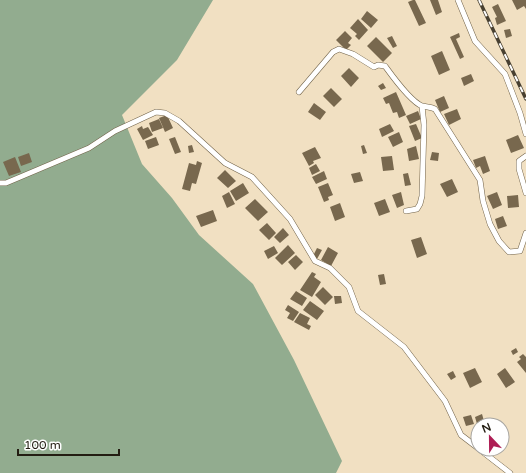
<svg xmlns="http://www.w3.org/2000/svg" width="526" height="473" font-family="'Varela Round',sans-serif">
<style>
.forest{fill:#92ac8f}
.building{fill:#78684e}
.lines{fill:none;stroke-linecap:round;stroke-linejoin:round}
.minor-casing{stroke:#726349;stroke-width:6}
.minor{stroke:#fff;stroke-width:5}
.rail-casing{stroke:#484031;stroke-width:3.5}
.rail{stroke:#fff;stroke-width:2;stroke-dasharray:6;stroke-linecap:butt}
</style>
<rect width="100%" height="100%" fill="#f1e0c2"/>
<path class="forest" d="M0,0h213l-36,60 -55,55 20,49 30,34 27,37 54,49 41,76 48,101 -6,12h-336z"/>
<path class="building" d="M413,0h2l11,23 -7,3 -11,-24z
M430,0h8l4,12 -6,3z
M512,0h14v9l-2,-3 -7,4z
M498,4l8,17 -9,4 -2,-7 2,-1 -5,-10z
M367,11l11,9 -7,8 -10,-9z
M358,19l10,11 -9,10 -4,-4 2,-2 -7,-6z
M510,29l2,7 -6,2 -2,-8z
M345,31l7,7 -4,5 3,2 -5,5 -10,-10z
M459,33l1,4 -4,2 8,18 -4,2 -10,-22z
M392,36l5,10 -4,2 -6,-10z
M376,37l16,16 -9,9 -16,-16z
M442,51l8,19 -11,5 -8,-19z
M349,68l10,10 -8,9 -10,-11z
M471,74l3,7 -10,5 -3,-8z
M383,83l3,5 -5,2 -3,-4z
M331,88l11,11 -8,8 -11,-11z
M396,92l10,23 -7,3 -2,-6 -4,1 -4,-10 -3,1 -3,-6z
M444,96l5,12 -9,4 -5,-12z
M314,103l12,9 -6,8 -12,-8z
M457,109l4,10 -12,6 -5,-11z
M418,111l3,8 -11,5 -4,-8z
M167,115l6,13 -8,4 -6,-14z
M159,119l4,9 -11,4 -3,-9z
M390,124l4,7 -12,6 -3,-8z
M416,124l6,14 -7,3 -6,-15z
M142,126l1,3 5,-2 5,8 -10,5 -6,-11z
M399,132l4,10 -10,5 -5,-10z
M518,135l6,13 -13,5 -5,-13z
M156,137l3,8 -11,4 -3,-8z
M175,137l6,15 -6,2 -6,-15z
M192,145l2,7 -5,1 -1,-7z
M364,145l3,8 -4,1 -2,-8z
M416,146l3,13 -10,2 -2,-12z
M315,147l6,11 -8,3 1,2 -5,3 -7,-13z
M432,152l7,1 -1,8 -8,-1z
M29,153l3,9 -11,4 -3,-9z
M392,156l2,14 -11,1 -2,-14z
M485,156l5,15 -7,3 -3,-8 -4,2 -3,-8z
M15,157l6,15 -12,4 -6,-14z
M197,161l5,2 -6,21 -4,-1 -2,8 -8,-2 7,-26 7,2z
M316,164l4,7 -8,4 -3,-7z
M225,170l11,11 -8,7 -11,-10z
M324,171l3,8 -11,5 -4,-7z
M360,172l3,9 -9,2 -3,-9z
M408,173l3,12 -6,1 -2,-12z
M452,179l6,13 -11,5 -7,-13z
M243,183l6,10 -13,8 -6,-10z
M328,183l5,12 -5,2 1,3 -5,2 -6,-15z
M229,192l6,12 -8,4 -5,-12z
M401,192l3,13 -7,3 -5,-13z
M497,192l5,13 -9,4 -6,-13z
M518,195l1,12 -11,1 -1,-12z
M255,199l13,13 -10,9 -13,-13z
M385,199l5,13 -11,4 -5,-13z
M340,203l5,14 -10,4 -5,-14z
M213,210l4,11 -16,6 -5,-11z
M503,216l4,10 -9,3 -3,-10z
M267,223l9,10 -7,7 -10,-10z
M283,228l6,7 -9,8 -6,-6z
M421,237l6,17 -10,4 -6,-18z
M288,245l7,8 -13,12 -7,-7z
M274,246l4,7 -10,6 -4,-8z
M328,247l10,6 -7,13 -10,-6z
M317,248l5,2 -5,9 -4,-3z
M296,255l7,7 -8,8 -7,-8z
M312,272l4,2 -2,3 7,5 -9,15 -12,-7z
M384,274l2,10 -6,1 -2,-10z
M323,287l10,10 -8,8 -10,-10z
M296,291l11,7 -5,8 -12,-7z
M334,296h7l1,7 -7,1z
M310,301l14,10 -7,9 -14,-10z
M288,305l11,7 -6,9 -6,-3 3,-5 -5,-3z
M300,313l10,5 -3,6 4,2 -2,4 -15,-8z
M516,348l2,4 -5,3 -2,-4z
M523,354l3,3v16l-9,-11 4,-3 -2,-2z
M475,368l7,14 -12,6 -7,-15z
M505,368l10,14 -9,6 -9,-14z
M453,371l3,6 -5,3 -4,-6z
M482,414l2,7 -7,3 -2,-7z
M471,415l3,9 -8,2 -3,-9z"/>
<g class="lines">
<g class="minor-casing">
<path id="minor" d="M458,0l17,41 30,33 15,39 6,21
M299,92l34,-40 6,-3 14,5 21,13 4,-2 7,1c8,11 25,35 37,40 4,1 9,1 13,3l45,71 3,21 7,23 9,17 10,11 11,-1 6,-18
M526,156l-7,5v8l7,24
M0,183h6l83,-35 26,-17 41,-19 9,1 14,8 46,42 27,14 38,42 25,42 15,7 19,19 9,24 46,36 41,54 16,34 17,13
M406,211l11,-2 3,-5 2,-8 2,-71 -2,-19
M479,449l31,24"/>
</g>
<use href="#minor" class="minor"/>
<g class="rail-casing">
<path id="rail" d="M479,0l47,99"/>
</g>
<use href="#rail" class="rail"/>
</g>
<g transform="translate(490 437) rotate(338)"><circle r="19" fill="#ffffff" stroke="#a7a5a0"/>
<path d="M0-3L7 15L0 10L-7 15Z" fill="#ae1e55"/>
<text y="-6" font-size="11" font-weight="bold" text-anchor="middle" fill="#231d12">N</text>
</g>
<path d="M18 449v6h101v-6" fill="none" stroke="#231d12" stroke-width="2"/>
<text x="24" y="449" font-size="12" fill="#231d12" stroke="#ffffff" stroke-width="3" paint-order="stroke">100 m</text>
</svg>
